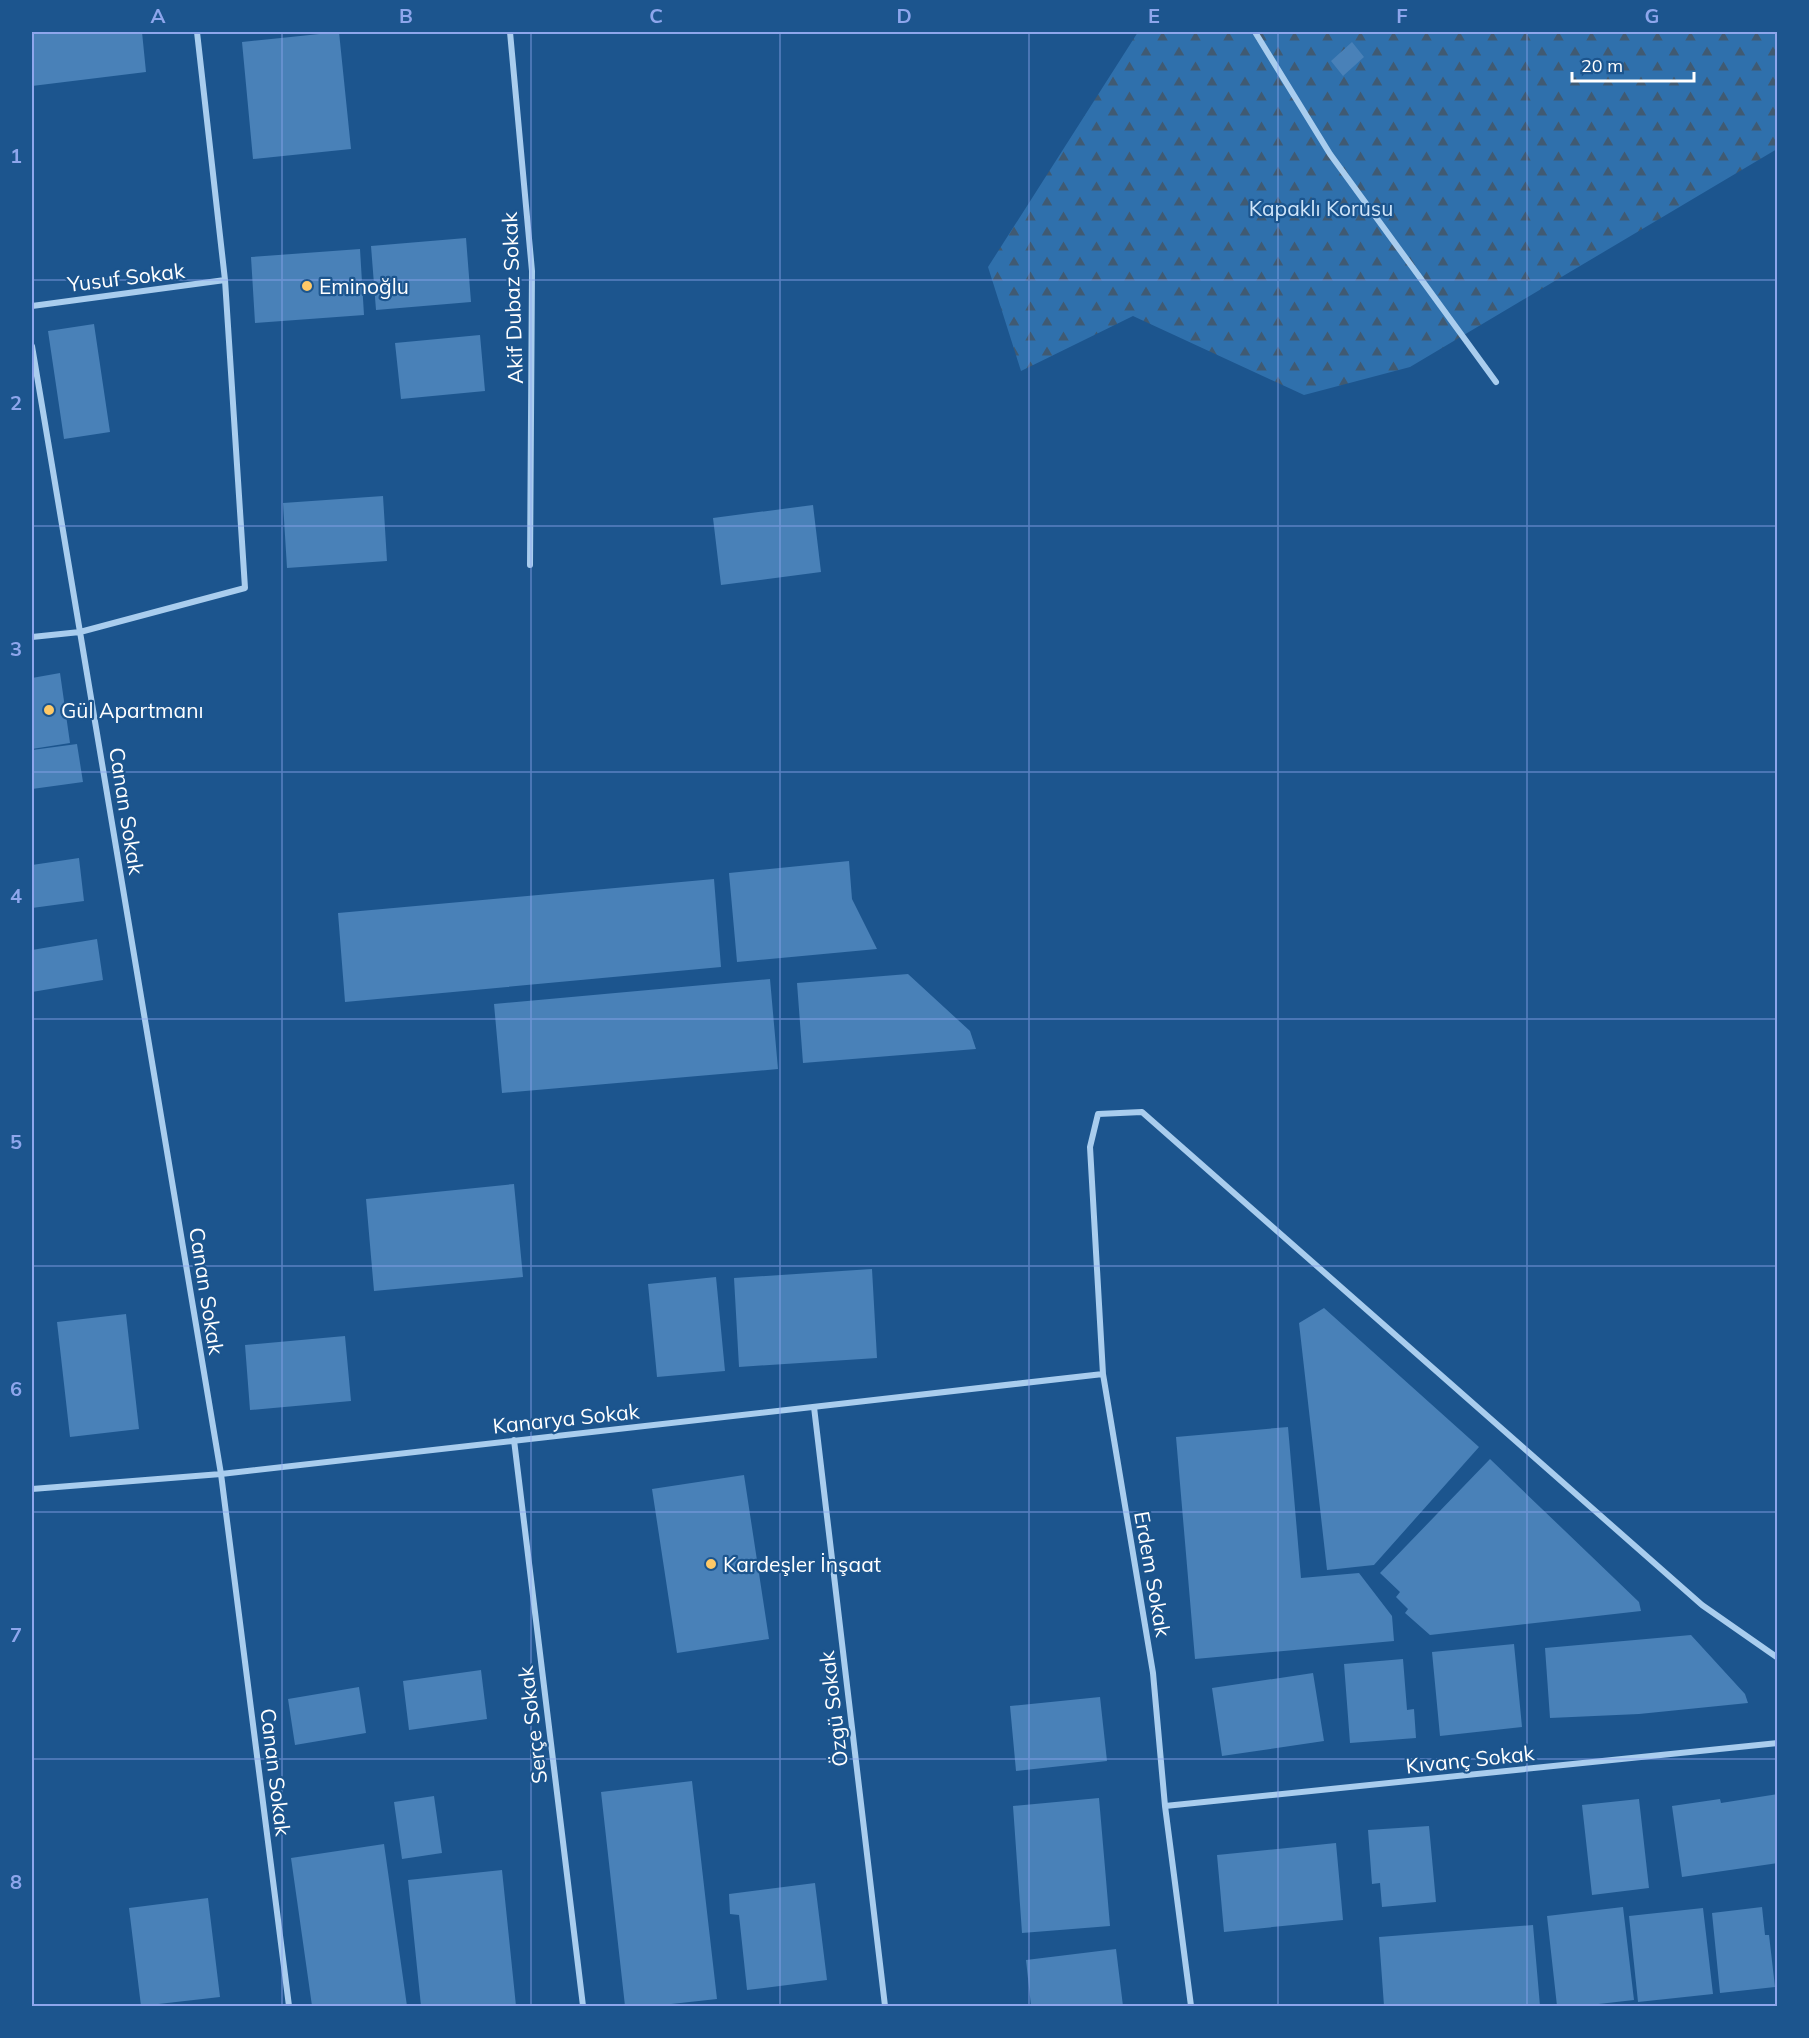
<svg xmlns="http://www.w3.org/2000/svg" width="1809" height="2038" font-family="Mulish,sans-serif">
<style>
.forest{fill:url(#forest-firs)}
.building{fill:#4981b8}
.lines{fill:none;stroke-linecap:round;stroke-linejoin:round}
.minor{stroke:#a9cdee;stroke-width:6}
.grid{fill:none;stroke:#8ea6ec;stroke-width:1.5;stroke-opacity:0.55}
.poi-dot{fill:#fec967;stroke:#1c558e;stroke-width:2}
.labels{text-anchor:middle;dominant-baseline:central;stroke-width:4.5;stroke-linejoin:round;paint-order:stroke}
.park-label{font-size:21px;fill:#cfe5fa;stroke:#1c558e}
.street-label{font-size:21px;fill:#fff;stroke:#1c558e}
.poi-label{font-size:21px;fill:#fff;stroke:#1c558e;text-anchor:start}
.neatline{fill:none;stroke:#8ea6ec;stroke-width:2}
.grid-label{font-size:20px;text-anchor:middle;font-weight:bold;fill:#8ea6ec}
</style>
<defs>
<pattern id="forest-firs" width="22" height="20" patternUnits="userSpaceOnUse" patternTransform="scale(1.5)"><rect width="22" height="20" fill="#2f70ac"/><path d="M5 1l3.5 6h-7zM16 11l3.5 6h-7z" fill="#405a72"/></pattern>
</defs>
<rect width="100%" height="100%" fill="#1c558e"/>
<path class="forest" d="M1138,32h639v117l-367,218 -106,28 -171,-79 -112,55 -33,-104z"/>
<path class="building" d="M32,32h110l4,40 -114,14z
M339,32l12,117 -98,10 -11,-117z
M1352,42l12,15 -21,19 -12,-15z
M466,238l5,64 -95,8 -5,-64z
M360,249l4,66 -109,8 -4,-66z
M94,324l16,108 -46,7 -16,-108z
M480,335l5,56 -84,8 -6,-56z
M383,496l4,65 -100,7 -4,-65z
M813,505l8,67 -100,13 -8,-67z
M60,673l10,70 -38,6v-71z
M77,744l6,38 -51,7v-39z
M79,858l5,43 -52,7v-43z
M849,861l3,38 25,50 -140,13 -8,-89z
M714,879l7,88 -376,35 -7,-89z
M97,939l6,41 -71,12v-42z
M908,974l62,57 6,18 -173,14 -6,-80z
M770,979l8,90 -276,24 -8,-89z
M514,1184l9,93 -149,14 -8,-92z
M872,1269l5,89 -138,9 -5,-89z
M716,1277l9,94 -68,6 -9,-93z
M1324,1308l155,139 -105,118 -47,5 -28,-247z
M126,1314l13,115 -69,8 -13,-115z
M345,1336l6,65 -101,9 -5,-65z
M1288,1427l13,151 58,-5 33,43 2,25 -199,18 -19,-222z
M1490,1459l149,143 2,9 -211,24 -25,-22 3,-4 -12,-12 4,-5 -20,-19z
M744,1475l25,164 -92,14 -25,-164z
M1691,1635l54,59 3,9 -109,11 -89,4 -5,-70z
M1514,1644l8,83 -82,9 -8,-84z
M1403,1659l4,51 7,-1 2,29 -66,5 -6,-79z
M481,1670l6,49 -78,11 -6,-49z
M1313,1673l11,68 -102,15 -10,-68z
M359,1687l7,46 -71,12 -7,-46z
M1100,1697l7,64 -91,10 -6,-65z
M692,1781l25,218 -64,7h-28l-24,-214z
M1778,1794v69l-96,14 -10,-71 48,-7 1,4z
M434,1796l8,57 -40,6 -8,-57z
M1099,1798l11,128 -88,7 -9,-127z
M1639,1799l10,89 -57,7 -10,-90z
M1429,1826l7,76 -54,5 -2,-24 -8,1 -4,-54z
M1336,1843l7,77 -119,12 -7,-77z
M384,1844l23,162h-95l-21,-148z
M502,1870l14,136h-95l-13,-126z
M815,1883l12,97 -80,10 -8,-75 -9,-1 -1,-20z
M208,1898l12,99 -79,9 -12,-98z
M1623,1907l11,93 -53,6h-24l-10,-90z
M1762,1907l3,28h4l6,52 -55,6 -8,-80z
M1703,1908l10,86 -75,8 -9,-86z
M1533,1925l7,81h-156l-5,-69z
M1116,1949l7,57h-92l-5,-46z"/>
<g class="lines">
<path class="minor" d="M510,32l22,239 -2,294
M1255,32l75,122 166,228
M32,306l193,-26
M32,346l48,286 165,-44 -20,-308 -28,-248
M32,637l48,-5 141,842 68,532
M814,1407l71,599
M514,1440l69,566
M32,1489l189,-15 882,-100
M1165,1806l613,-63
M1191,2006l-26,-200 -12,-133 -50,-299 -13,-227 8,-33 44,-2 560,493 76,53"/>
</g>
<path class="grid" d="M282,32v1974M531,32v1974M780,32v1974M1029,32v1974M1278,32v1974M1527,32v1974M32,280h1746M32,526h1746M32,772h1746M32,1019h1746M32,1266h1746M32,1512h1746M32,1759h1746"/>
<g class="poi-dot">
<circle cx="307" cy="286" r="6"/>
<circle cx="49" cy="710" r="6"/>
<circle cx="711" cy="1564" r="6"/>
</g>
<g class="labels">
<g class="park-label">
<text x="1321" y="208">Kapaklı Korusu</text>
</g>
<g class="street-label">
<text transform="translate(126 277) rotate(-7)">Yusuf Sokak</text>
<text transform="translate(512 298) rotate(-92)">Akif Dubaz Sokak</text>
<text transform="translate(127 811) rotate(81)">Canan Sokak</text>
<text transform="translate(207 1291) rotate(81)">Canan Sokak</text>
<text transform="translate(566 1418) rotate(-6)">Kanarya Sokak</text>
<text transform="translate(1153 1574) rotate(80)">Erdem Sokak</text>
<text transform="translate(833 1709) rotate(-97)">Özgü Sokak</text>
<text transform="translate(532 1725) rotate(-97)">Serçe Sokak</text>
<text transform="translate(1470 1759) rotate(-6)">Kıvanç Sokak</text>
<text transform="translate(276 1772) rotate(83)">Canan Sokak</text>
</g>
<g class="poi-label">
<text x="319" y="286">Eminoğlu</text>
<text x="61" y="710">Gül Apartmanı</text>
<text x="723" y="1564">Kardeşler İnşaat</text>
</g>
</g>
<rect width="1809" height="2038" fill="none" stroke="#1c558e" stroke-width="66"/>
<path d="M1572 72v9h122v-9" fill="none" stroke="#ffffff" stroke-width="3"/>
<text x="1581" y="72" font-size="18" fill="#ffffff" stroke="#1c558e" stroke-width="4.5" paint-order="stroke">20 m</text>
<rect x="33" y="33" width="1743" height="1972" class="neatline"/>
<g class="grid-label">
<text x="158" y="23">A</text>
<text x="406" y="23">B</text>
<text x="656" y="23">C</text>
<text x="904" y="23">D</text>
<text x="1154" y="23">E</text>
<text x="1402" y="23">F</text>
<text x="1652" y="23">G</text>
<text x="16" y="163">1</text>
<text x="16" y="410">2</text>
<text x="16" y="656">3</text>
<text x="16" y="903">4</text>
<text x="16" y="1149">5</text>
<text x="16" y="1396">6</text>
<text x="16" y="1642">7</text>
<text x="16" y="1889">8</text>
</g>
</svg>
